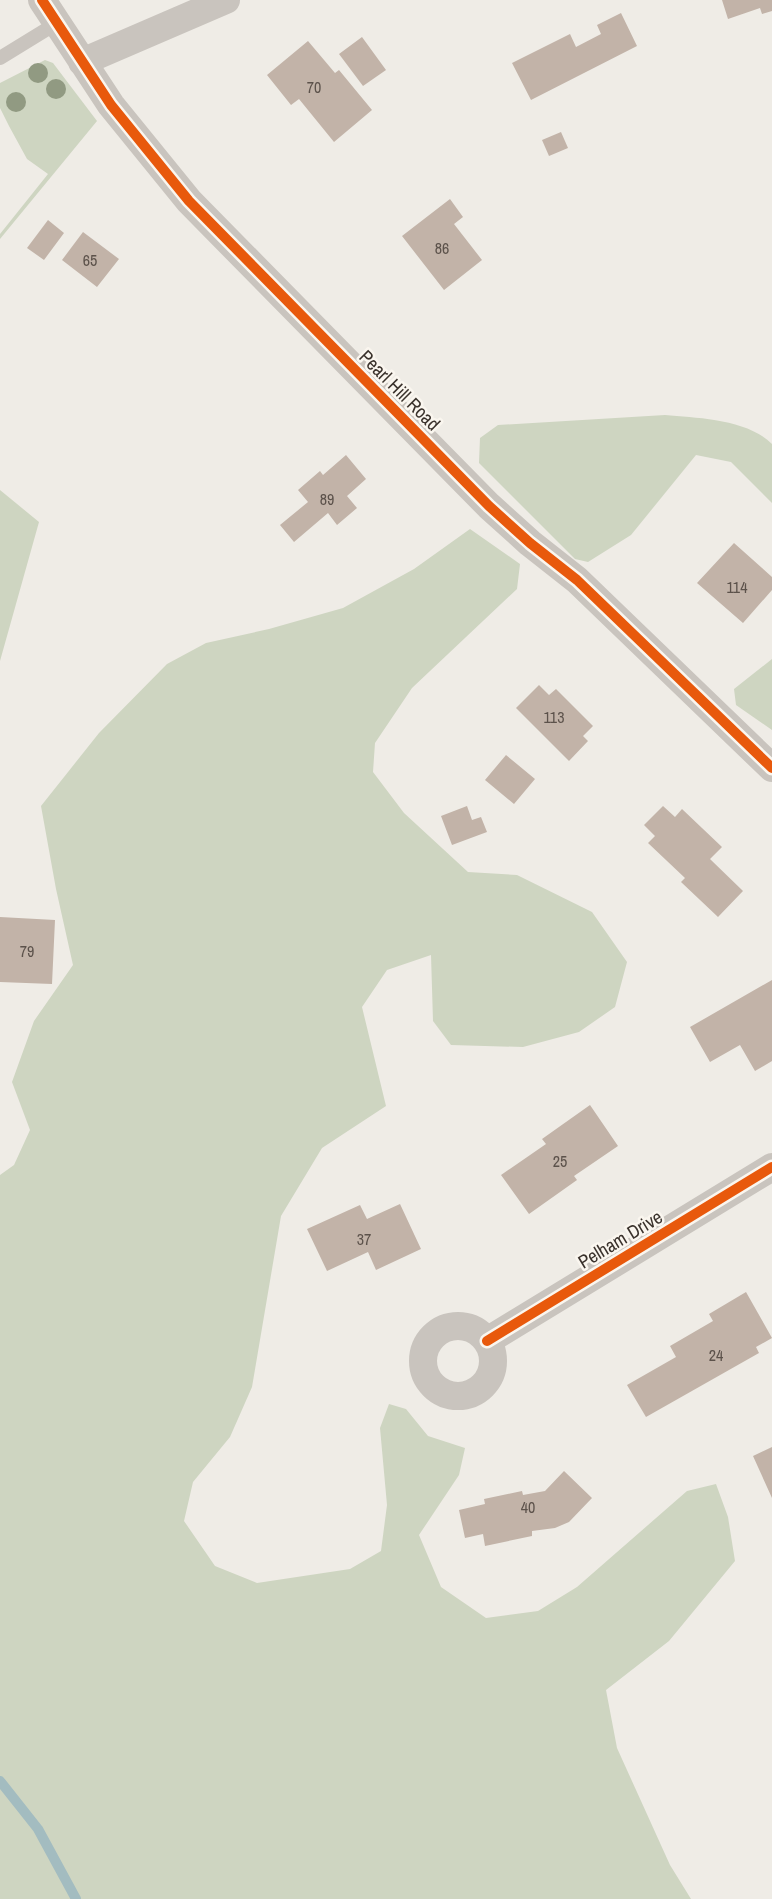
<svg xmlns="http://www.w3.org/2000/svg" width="772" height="1899" font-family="'Archivo Narrow',sans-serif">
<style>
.green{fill:#ced5c1}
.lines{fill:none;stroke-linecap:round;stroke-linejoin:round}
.stream{stroke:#a3bcc0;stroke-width:10}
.building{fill:#c2b3a8}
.service{stroke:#c9c4be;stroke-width:14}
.minor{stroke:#c9c4be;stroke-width:28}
.cycleway-casing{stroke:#faf6ef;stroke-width:15}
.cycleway{stroke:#e8590c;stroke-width:10}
.tree{fill:#919a82}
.labels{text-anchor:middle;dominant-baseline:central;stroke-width:5;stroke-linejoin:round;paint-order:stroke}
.number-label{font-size:16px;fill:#5c524b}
.street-label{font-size:19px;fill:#3a322c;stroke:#faf6ef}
</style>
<rect width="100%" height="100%" fill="#efece6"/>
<path class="green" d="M45,60l8,3 44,58 -97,118v-5l48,-60 -21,-15 -18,-33 -9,-18v-25z
M665,415c33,3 82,4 107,29v59l-41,-41 -35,-7 -65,80 -43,27 -13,-3 -96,-96 1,-25 18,-13z
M0,490l39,32 -39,139z
M470,529l50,35 -3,25 -105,99 -37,55 -2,29 31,41 64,59 49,3 75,37 35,50 -12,45 -36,25 -56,15 -72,-2 -18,-24 -2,-66 -44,15 -25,37 24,99 -64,42 -41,68 -29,171 -22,50 -37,45 -9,39 31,45 42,17 93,-14 31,-18 6,-46 -7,-77 9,-24 17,5 22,27 37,12 -6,27 -40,60 22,52 45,31 52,-7 39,-24 110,-96 29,-7 12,33 7,44 -66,80 -63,49 11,58 53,117 21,34h-691v-724l14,-10 16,-35 -18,-48 22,-61 39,-56 -17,-76 -15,-83 58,-73 68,-69 39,-21 63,-14 74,-21 71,-39z
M772,659v71l-36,-25 -2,-16z"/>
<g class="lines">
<path class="stream" d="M0,1781l38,48 38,70"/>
</g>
<path class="building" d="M722,0h50v11l-10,3 -2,-6 -32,11z
M621,13l16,33 -106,54 -19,-37 58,-29 6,13 25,-13 -4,-9z
M362,37l24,33 -23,16 -24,-32z
M308,41l27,32 4,-3 33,40 -38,32 -35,-43 -8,6 -24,-30z
M561,132l7,16 -19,8 -7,-16z
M450,199l13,18 -9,7 28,36 -38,30 -42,-54z
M48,220l16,13 -20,27 -17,-12z
M83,232l36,27 -22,28 -35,-27z
M346,455l20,24 -19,17 10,12 -20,17 -9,-12 -34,29 -14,-17 28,-23 -10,-12 22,-19 3,4z
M734,543l38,34v13l-29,33 -46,-40z
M539,685l10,10 7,-6 37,37 -10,10 5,5 -19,20 -53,-53z
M506,755l29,24 -21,25 -29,-24z
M467,806l5,14 9,-3 6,15 -35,13 -11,-29z
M663,806l12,11 7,-8 40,38 -12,12 33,32 -25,26 -37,-35 4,-4 -37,-35 7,-7 -11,-11z
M0,917l55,3 -3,64 -52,-2z
M772,980v81l-17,10 -15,-26 -30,17 -20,-35z
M590,1105l28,41 -44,30 3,4 -48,34 -28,-39 45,-31 -4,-5z
M400,1204l21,45 -45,21 -8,-18 -41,19 -20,-42 53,-24 7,14z
M746,1292l26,46 -16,9 3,6 -113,64 -19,-32 49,-28 -6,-11 43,-25 -4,-7z
M772,1447v51l-19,-42z
M564,1471l28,27 -23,24 -14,6 -23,3v5l-47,10 -2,-12 -18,4 -6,-28 26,-6 -1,-5 38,-8 1,4 22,-4z"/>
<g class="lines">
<path class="service" d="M0,58l57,-35"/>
<path class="minor" d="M42,0l69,105 78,96 300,305 41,37 47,37 195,188
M82,62l144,-62
M423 1361a35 35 0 1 1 70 0a35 35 0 1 1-70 0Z
M487,1341l285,-174"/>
<g class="cycleway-casing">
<path id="cycleway" d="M42,0l69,105 78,96 300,305 41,37 47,37 195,188
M487,1341l285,-174"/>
</g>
<use href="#cycleway" class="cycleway"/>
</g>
<g class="tree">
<circle cx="38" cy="73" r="10"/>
<circle cx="56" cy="89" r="10"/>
<circle cx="16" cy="102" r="10"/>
</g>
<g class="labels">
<g class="number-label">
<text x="314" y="87">70</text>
<text x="442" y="248">86</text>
<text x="90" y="260">65</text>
<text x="327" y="499">89</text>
<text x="737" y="587">114</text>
<text x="554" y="717">113</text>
<text x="27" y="951">79</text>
<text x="560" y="1161">25</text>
<text x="364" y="1239">37</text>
<text x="716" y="1355">24</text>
<text x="528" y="1507">40</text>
</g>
<g class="street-label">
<text transform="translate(400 390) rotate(45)">Pearl Hill Road</text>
<text transform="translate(620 1239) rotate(-31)">Pelham Drive</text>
</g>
</g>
</svg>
